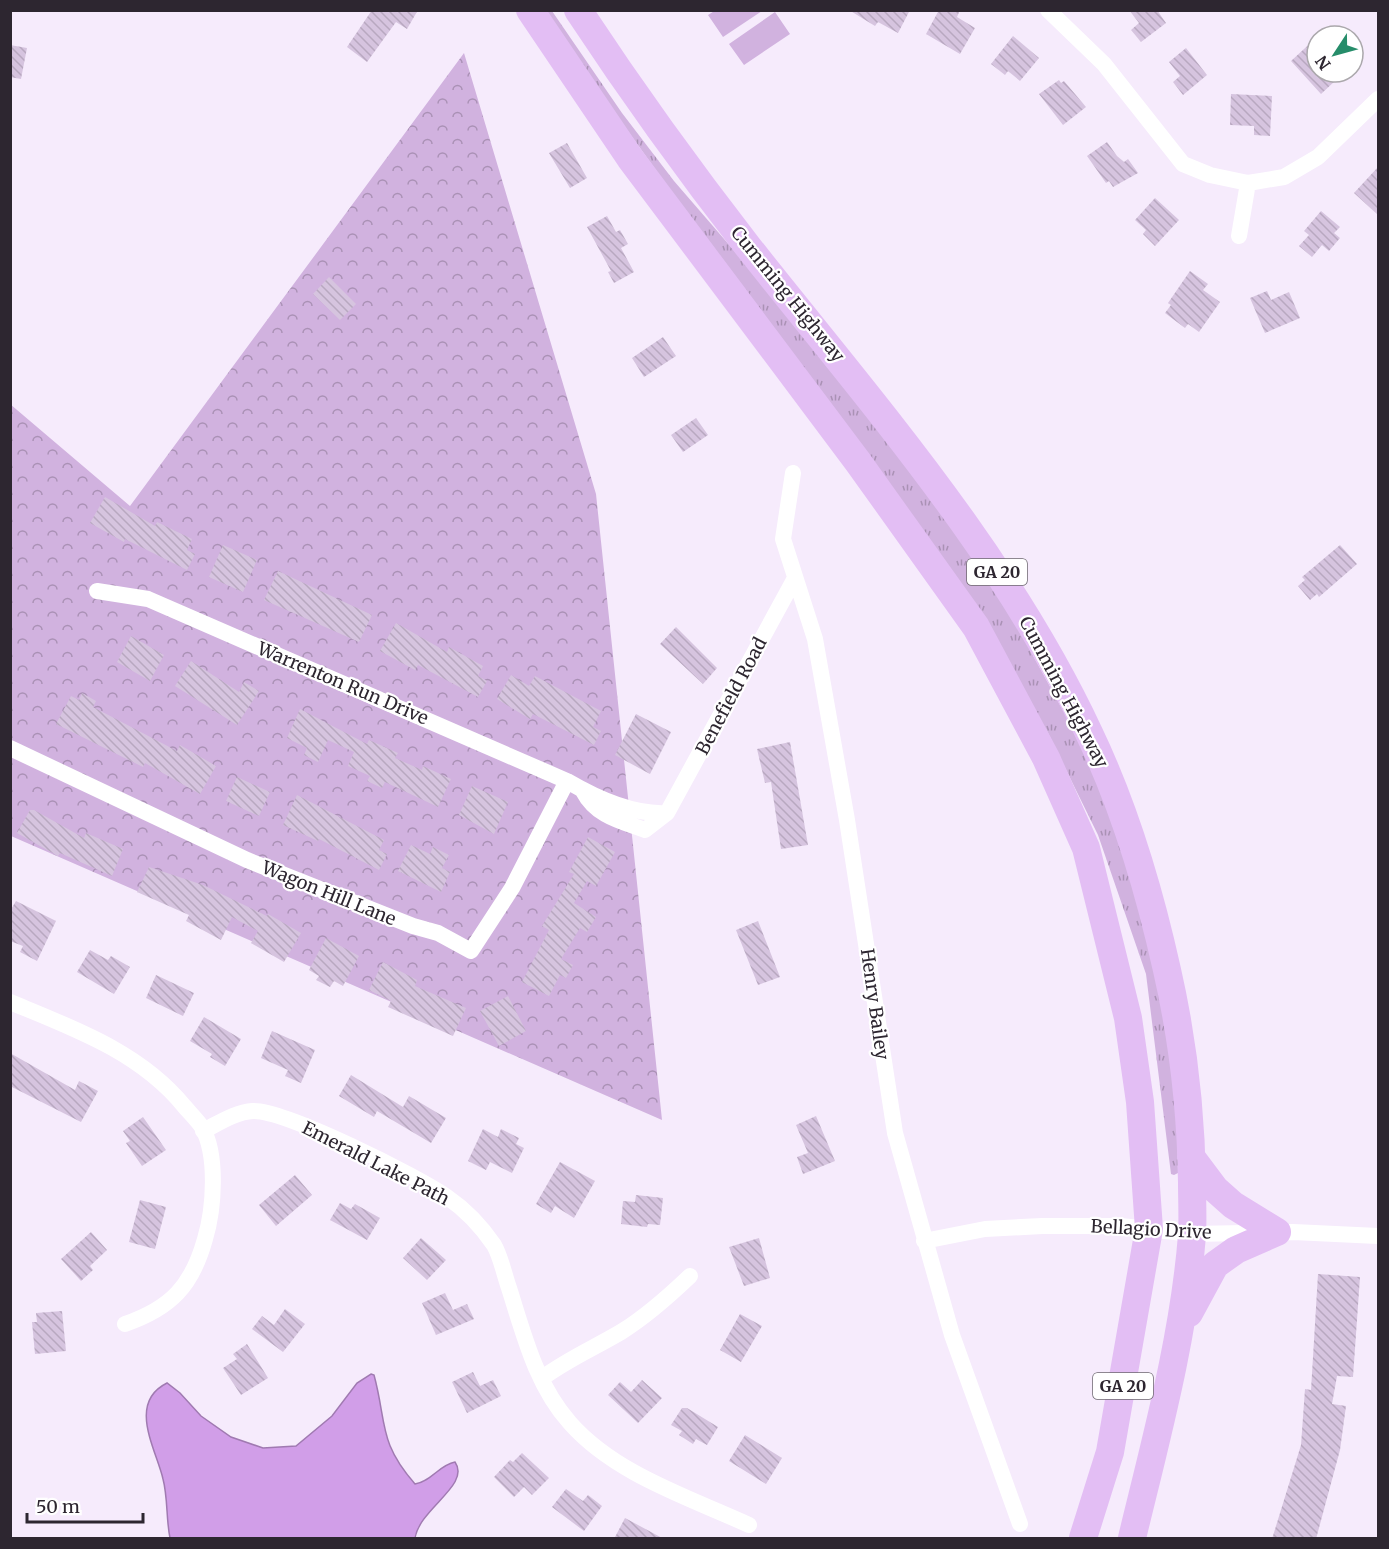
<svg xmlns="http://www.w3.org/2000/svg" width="1389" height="1549" font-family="Merriweather,serif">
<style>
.grass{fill:url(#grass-tufts)}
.forest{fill:url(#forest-crowns)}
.pitch{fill:#d1b2df}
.water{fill:#d19ee8;stroke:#a07ab1;stroke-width:1.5}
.building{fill:url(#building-back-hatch)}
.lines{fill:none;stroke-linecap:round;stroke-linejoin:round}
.minor{stroke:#fff;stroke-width:16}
.trunk{stroke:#e3bef4;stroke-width:28}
.labels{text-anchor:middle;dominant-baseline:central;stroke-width:4.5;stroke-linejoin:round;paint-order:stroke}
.shield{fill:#fff;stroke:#6c676e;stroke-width:1.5}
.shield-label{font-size:16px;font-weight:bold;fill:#2d2630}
.street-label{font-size:18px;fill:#2d2630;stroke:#fff}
</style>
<defs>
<pattern id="grass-tufts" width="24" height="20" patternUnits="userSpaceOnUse" patternTransform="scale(1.5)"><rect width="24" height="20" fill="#d1b2df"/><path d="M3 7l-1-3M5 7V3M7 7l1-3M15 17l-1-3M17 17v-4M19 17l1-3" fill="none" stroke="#aa91b5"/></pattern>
<pattern id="forest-crowns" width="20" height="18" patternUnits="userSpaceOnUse" patternTransform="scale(1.5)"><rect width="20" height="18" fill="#d1b2df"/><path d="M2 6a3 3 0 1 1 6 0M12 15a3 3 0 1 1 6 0" fill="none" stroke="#aa91b5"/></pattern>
<pattern id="building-back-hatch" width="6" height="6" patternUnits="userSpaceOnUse" patternTransform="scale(1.5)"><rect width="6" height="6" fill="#d6c4df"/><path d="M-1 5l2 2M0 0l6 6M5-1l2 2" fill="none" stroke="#b8a8c0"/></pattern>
</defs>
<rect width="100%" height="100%" fill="#f6ebfc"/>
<path class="grass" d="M542,11h10l70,102 52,68 153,177 172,235 91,167 49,142 27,123 11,93 1,55 -4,2 -3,-1 -25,-200 -48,-139 -52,-106 -190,-279z"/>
<path class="forest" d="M464,53l132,441 66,626 -651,-284 -1,-432 120,102z"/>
<path class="pitch" d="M716,10h46v1l-39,26 -15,-22z
M775,12l15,22 -46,31 -15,-21z"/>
<path class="water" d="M371,1374l3,1c13,48 4,67 41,109 17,-3 24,-19 40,-22 16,23 -35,46 -40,76h-245c-4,-19 -2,-40 -7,-59 -7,-30 -36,-76 4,-96l13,10 21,23 30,21 32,11 33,-2 36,-30 25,-33z"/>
<path class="building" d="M372,10h46l-11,19 -11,-7 -29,40 -20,-15z
M849,10h61l-12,23 -20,-11 -3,4z
M939,10h21l-3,7 18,11 -15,26 -34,-20z
M1129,10h28l9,13 -25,19 -10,-12 8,-7z
M1013,36l26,22 -19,23 -12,-10 -3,4 -14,-11z
M1317,37v35h10l8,9 -14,13 -30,-33z
M10,45l17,3 -6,31 -11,-2z
M1186,48l21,27 -24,20 -10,-13 7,-6 -11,-14z
M1059,80l2,3 3,-2 22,26 -23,18 -24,-31z
M1231,94l41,2 -2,40 -16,-1v-9l-24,-1z
M1107,142l10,14 7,6 4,-3 10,14 -25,14 -4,-6 -3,2 -19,-27z
M567,143l20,35 -17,10 -21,-35z
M1378,167v48l-24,-22z
M1155,198l24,22 -24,26 -12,-12 3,-4 -11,-10z
M1321,211l19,16 -6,6 6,5 -11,13 -7,-6 -10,12 -13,-11 10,-11 -5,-4z
M607,216l9,16 4,-2 8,14 -7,4 13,24 -20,11 -6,-11 3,-1 -24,-44z
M1190,271l18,13 -5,6 17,12 -21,30 -11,-8 -3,4 -20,-15 6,-8 -3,-2z
M329,277l27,27 -16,16 -27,-26z
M1267,291l4,9 18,-8 11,26 -35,15 -15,-35z
M663,337l13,19 -32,21 -12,-19z
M696,418l12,17 -25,17 -12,-17z
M105,497l50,29 2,-4 35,17 -5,11 8,4 -8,16 -62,-31 -1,3 -34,-19z
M223,545l34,15 -14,32 -34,-15z
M1340,545l17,19 -38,33 -2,-3 -7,6 -12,-14 7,-6 -3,-3z
M278,571l94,44 -13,27 -95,-42z
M396,623l51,29 2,-5 34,19 -5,10 9,5 -9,16 -60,-32 -3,5 -35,-19z
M676,627l41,41 -14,16 -43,-40z
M131,636l33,19 -14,26 -33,-19z
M191,661l48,31 5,-10 15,9 -22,34 -62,-39z
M511,675l18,11 6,-10 66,35 -8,16 8,4 -7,14 -61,-31 -3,5 -33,-20z
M82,693l14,8 -3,6 84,44 3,-6 36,21 -16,28 -55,-31 -2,4 -87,-43 15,-28 8,4z
M300,709l67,35 2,-4 29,13 -3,5 27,12 1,-4 28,13 -13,28 -53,-25 -3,6 -15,-7 3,-5 -22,-10 6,-14 -26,-12 -10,22 -14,-7 3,-7 -20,-10z
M636,714l35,18 -21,42 -35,-19z
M790,742l18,103 -27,4 -10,-67 -6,1 -8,-34z
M237,777l33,15 -11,24 -33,-15z
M472,786l36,16 -14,32 -35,-19z
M297,795l87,45 -5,10 8,4 -8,16 -60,-31 -1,2 -35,-16z
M30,810h4l50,28 2,-5 37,16 -11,27 -52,-23 -2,3 -41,-23z
M588,837l27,15 -19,34 -9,-5 -13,22 22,14 -9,15 -7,-4 -19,31 12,6 -7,13 -6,-3 -11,21 -27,-14 27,-52 -7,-4 32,-52 -5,-2z
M411,845l19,9 3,-7 16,8 -7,13 8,4 -9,20 -43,-21z
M149,867l54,18 64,31 1,-2 33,19 -17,29 -33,-19 7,-12 -26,-14 -11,23 -35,-19 3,-6 -52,-23z
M16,901l40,20 -19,40 -17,-9 3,-6 -13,-5v-30z
M758,921l22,56 -22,8 -22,-55z
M326,938l33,18 -16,30 -9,-5 -4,6 -14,-7 3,-4 -10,-6z
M90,950l18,10 3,-4 19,11 -16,27 -37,-22z
M383,962l34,18 -2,6 51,22 -13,28 -65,-29 3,-6 -22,-11z
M156,975l38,18 -11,23 -37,-18z
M508,996l18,35 -27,15 -19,-35z
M204,1017l37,22 -16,27 -15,-9 2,-3 -22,-13z
M272,1031l43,19 -14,33 -16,-7 3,-6 -27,-12z
M10,1053l65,37 4,-9 19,10 -17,31 -71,-36z
M351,1075l52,32 6,-11 37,22 -15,25 -54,-32 -3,6 -35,-21z
M816,1116l19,45 -32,13 -6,-17 11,-4 -12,-28z
M143,1117l23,33 -24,16 -16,-23 4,-2 -7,-10z
M483,1129l15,8 3,-8 18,9 -3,6 8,4 -12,25 -22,-11 -4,8 -18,-9z
M560,1162l35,19 -21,37 -19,-12 -4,7 -15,-9z
M295,1175l17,20 -36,31 -17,-21z
M636,1195l27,3 -3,27 -12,-1 -1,3 -26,-3 2,-23 12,1z
M140,1200l26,7 -11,42 -26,-7z
M340,1203l11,6 4,-5 25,14 -13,22 -37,-20z
M91,1232l16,18 -17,16 3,4 -12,11 -20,-22z
M421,1238l25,22 -19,20 -24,-22z
M759,1238l11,40 -26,8 -15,-39z
M1318,1274l42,3 -7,100 -16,-1 -5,28 14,2 -6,44 -24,89h-44l29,-94 4,-56 6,1z
M445,1293l8,17 14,-6 7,15 -38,16 -14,-32z
M285,1309l20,15 -22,28 -31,-23 10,-13 12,9z
M62,1311l4,40 -31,3 -3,-32h5l-1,-9z
M740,1314l22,12 -21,36 -21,-12z
M247,1344l21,34 -27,17 -18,-27 14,-9 -4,-5z
M473,1372l7,14 13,-6 8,16 -34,17 -15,-31z
M642,1380l20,18 -24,25 -30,-28 12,-13 11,10z
M682,1408h5l31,19 -11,18 -11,-6 -3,5 -14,-9 3,-4 -11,-6z
M745,1435l37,23 -16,26 -37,-23z
M522,1453l27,25 -17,17 -8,-8 -10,10 -20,-20 16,-17 3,2z
M566,1489l17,12 5,-6 14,11 -18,25 -32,-24z
M625,1518l39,21h-50z"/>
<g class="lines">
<path class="minor" d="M1048,10l56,54 79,100 27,11 38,8 36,-6 34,-20 60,-58
M1239,236l9,-53
M793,473l-10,66 32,100 32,181 48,313 57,202 68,189
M97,591l51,8 419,182c29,17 66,34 100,32
M10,748l237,112 166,66 25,7 33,18 41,-63 55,-107
M583,791c13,25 37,30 62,39l22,-17 128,-235
M10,1002c63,26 130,50 174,104 6,7 13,14 18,21 16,28 12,82 3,112 -13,47 -34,69 -80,85
M203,1131c16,-8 32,-19 50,-20 32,-1 164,65 194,86 19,13 34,29 47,48 7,12 10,29 15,43 15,47 27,97 61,135 45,51 118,74 179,102
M924,1241l61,-12 57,-3h79l71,8 101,-2 85,4
M541,1379c25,-19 53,-31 80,-47 26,-16 47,-35 69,-56"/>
<path class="trunk" d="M530,10l100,148 228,304 118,165 70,131 40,90 42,170 12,84 9,127 -39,223 -27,86
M578,10c54,82 111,161 171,238 121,153 257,307 340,485 36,75 60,156 78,237 16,70 24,141 25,213 0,17 1,35 0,52 -8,102 -36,204 -60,303
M1191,1157l24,32 18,16 44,27
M1189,1313l26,-48 21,-15 41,-18"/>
</g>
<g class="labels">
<g class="shield">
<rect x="967" y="559" width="60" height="26" rx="4.5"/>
<rect x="1093" y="1373" width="60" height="26" rx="4.5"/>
</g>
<g class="shield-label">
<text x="997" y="572">GA 20</text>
<text x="1123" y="1386">GA 20</text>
</g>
<g class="street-label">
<text transform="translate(788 294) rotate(51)">Cumming Highway</text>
<text transform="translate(343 683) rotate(23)">Warrenton Run Drive</text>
<text transform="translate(1064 692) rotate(62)">Cumming Highway</text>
<text transform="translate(731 696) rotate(-62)">Benefield Road</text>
<text transform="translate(329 893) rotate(22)">Wagon Hill Lane</text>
<text transform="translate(875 1004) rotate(82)">Henry Bailey</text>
<text transform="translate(376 1163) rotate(27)">Emerald Lake Path</text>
<text transform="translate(1151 1229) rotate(3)">Bellagio Drive</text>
</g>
</g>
<rect width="1389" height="1549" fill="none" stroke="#2d2630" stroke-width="24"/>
<g transform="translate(1335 54) rotate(234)"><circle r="28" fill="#ffffff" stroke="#aba8ac" stroke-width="1.5"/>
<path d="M0-4.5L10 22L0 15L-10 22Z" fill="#268d6a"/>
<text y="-9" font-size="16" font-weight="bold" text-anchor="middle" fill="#2d2630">N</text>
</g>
<path d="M27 1513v9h116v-9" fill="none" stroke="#2d2630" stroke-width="3"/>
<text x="36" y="1513" font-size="18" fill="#2d2630" stroke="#ffffff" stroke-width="4.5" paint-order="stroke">50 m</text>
</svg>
